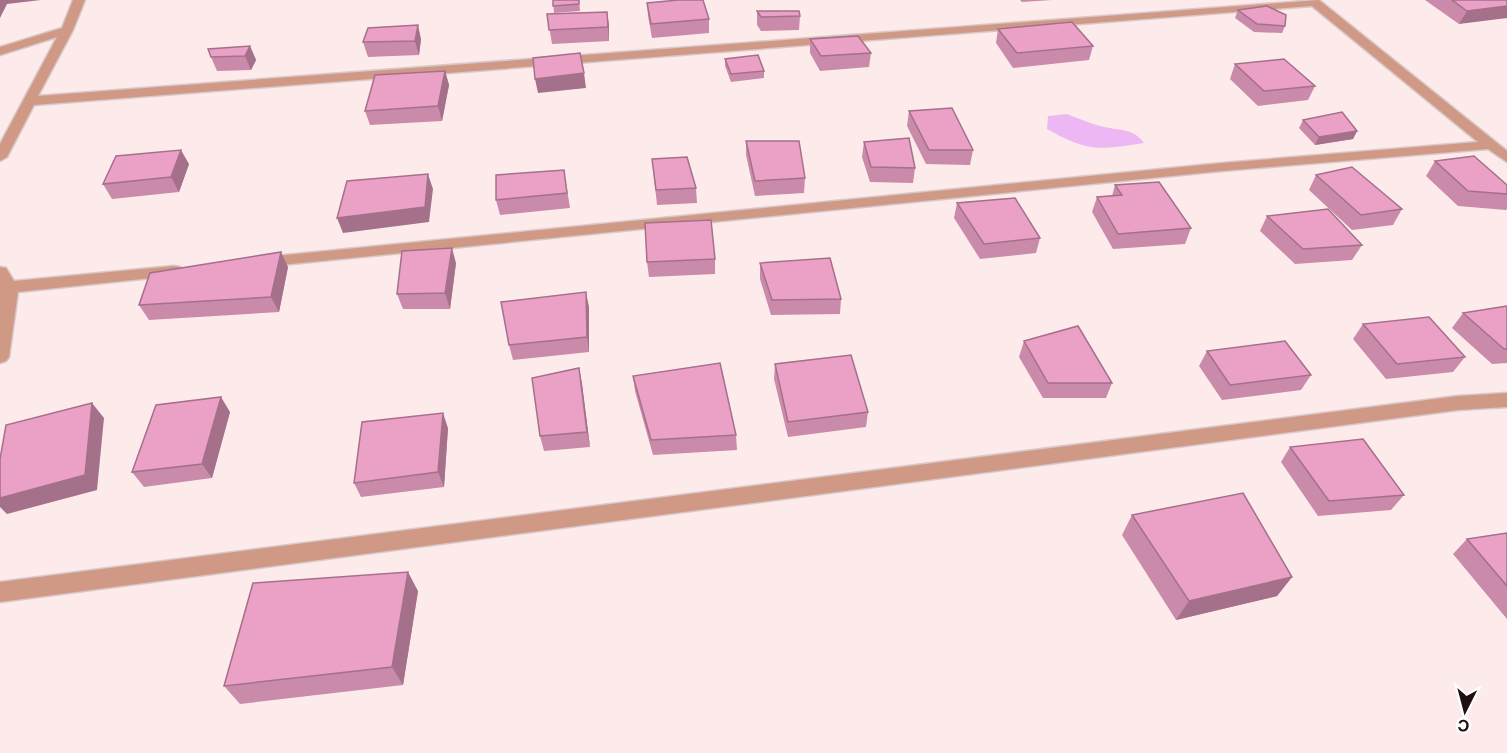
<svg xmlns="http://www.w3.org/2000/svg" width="1507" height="753" font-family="Inter,sans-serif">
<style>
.water{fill:#edb7f4}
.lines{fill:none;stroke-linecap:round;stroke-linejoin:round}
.minor-casing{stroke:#d9c8c9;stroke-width:3}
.minor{fill:#d09985;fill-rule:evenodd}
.wall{fill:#ca8aa9}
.shaded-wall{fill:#a4708a}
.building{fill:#eba0c5;stroke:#a4708a;stroke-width:1.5}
</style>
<rect width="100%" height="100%" fill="#fdebec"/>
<path class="water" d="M1067,114c11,4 22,9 33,12 17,5 33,1 44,17 -46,7 -56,9 -97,-14l1,-13z"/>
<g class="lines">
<g class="minor-casing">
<path id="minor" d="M73,0h12l-12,30 -35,66 1281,-96 188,151v11l-19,-13 -266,22 -961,96 -6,-1 -2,-4 2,-4 967,-95 256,-21 -166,-136 -1278,99 -27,52 -7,4v-17l57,-107 -57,18v-8l62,-19z
M174,266l6,1 2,4 -2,4 -162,17 -9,65 -3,4 -6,2v-96l6,1 8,13z
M1507,393v14l-49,3 -1458,192v-20l1458,-186z"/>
</g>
<use href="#minor" class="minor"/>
</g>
<path class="wall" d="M553,0h26l1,11 -26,2z
M1020,0h32l-30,2z
M1425,0h82l-48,24z
M647,3l62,16v14l-57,5 -4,-22z
M1238,10l47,16 -3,7 -28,-1 -19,-14z
M757,11l43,5 -1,14 -38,1 -4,-6z
M547,14l62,11v16l-57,3z
M998,29l95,17 -4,14 -76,8 -17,-25z
M421,39l-2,16 -51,2 -5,-15z
M810,39l61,14 -2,14 -49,4 -10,-18z
M250,46l6,14 -5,10 -34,1 -6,-14z
M725,59l39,12v7l-33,4 -6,-16z
M1235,64l80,22 -7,14 -50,6 -28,-27z
M445,71l4,14 -7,36 -72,4 -5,-14z
M909,111l64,39 -3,15 -44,-1 -19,-38z
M1303,120l54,11 -4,8 -38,6 -16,-17z
M746,141l59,37 -1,15 -49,3 -9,-41z
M864,142l51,26 -2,15 -43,-1 -8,-25z
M652,159l44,29 1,15 -40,2z
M1435,161l72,24v24l-1,1 -48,-4 -32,-30z
M189,164l-10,28 -67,7 -9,-15z
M564,170l6,38 -70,7 -4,-15z
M1316,175l86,34 -9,16 -41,5 -43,-40z
M1115,185l76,43 -6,16 -72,5 -21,-37 5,-15 15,-1z
M957,203l83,35 -4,15 -56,6 -26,-41z
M1267,216l95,29 -10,15 -57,4 -35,-33z
M715,259v15l-66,3 -2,-15z
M456,263l-6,46h-47l-6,-15z
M760,263l81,36 -1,15 -69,1 -11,-36z
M288,267l-9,45 -130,8 -10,-15z
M1507,306v57l-15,1 -40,-36 11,-15z
M589,307v45l-76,8 -4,-15z
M1363,324l102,33 -12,15 -67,7 -33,-40z
M1024,341l88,42 -6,15h-63l-24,-41z
M1207,351l104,24 -10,15 -79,10 -23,-34z
M775,364l93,48 -2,15 -78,10 -14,-58z
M579,368l3,16 8,63 -46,4 -4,-15z
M633,376l103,59 1,15 -84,5 -18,-64z
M230,412l-18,66 -68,9 -12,-15z
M448,428l-4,59 -83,10 -7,-14z
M1290,447l114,48 -13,15 -73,6 -37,-54z
M1132,515l160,62 -15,19 -101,24 -54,-85z
M1507,533v86l-54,-65 14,-15z
M418,591l-15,94 -163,19 -16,-18z"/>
<path class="shaded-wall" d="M0,0h41l-34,4 -7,14z
M1507,6v12l-48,6 8,-13z
M607,12l2,13v16l-1,-14z
M418,25l3,14 -2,16 -4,-14z
M250,46l6,14 -5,10 -6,-14z
M445,71l4,14 -7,36 -4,-15z
M584,73l2,15 -48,5 -3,-14z
M1357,131l-4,8 -38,6 4,-8z
M181,150l8,14 -10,28 -8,-15z
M428,174l5,15 -4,33 -86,11 -6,-15z
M452,248l4,15 -6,46 -5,-16z
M281,252l7,15 -9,45 -8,-15z
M586,292l3,15v45l-2,-15z
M579,368l3,16 8,63 -3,-15z
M221,397l9,15 -18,66 -10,-14z
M92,403l12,15 -7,72 -90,24 -7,-7v-9z
M443,413l5,15 -4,59 -6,-15z
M408,572l10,19 -15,94 -11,-18z
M1292,577l-15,19 -101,24 13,-19z"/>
<path class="building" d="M553,0h26v4l-26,2z
M678,0h25l6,19 -58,5 -4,-21z
M1452,0h55v6l-40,5z
M1267,6l19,9 -1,11 -28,-2 -19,-14z
M757,11h42l1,5 -39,1z
M607,12l1,15 -59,3 -2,-16z
M1072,22l21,24 -76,7 -19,-24z
M418,25l-3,16 -52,1 5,-14z
M858,36l13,17 -50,3 -11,-17z
M250,46l-5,10 -34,1 -3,-8z
M580,53l4,20 -49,6 -2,-21z
M758,55l6,16 -33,3 -6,-15z
M1284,59l31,27 -51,5 -29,-27z
M445,71l-7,35 -73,5 10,-36z
M952,108l21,42h-44l-20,-39z
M1342,112l15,19 -38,6 -16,-17z
M909,138l6,30 -44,-1 -7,-25z
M746,141h53l6,37 -50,3z
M181,150l-10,27 -68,7 13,-28z
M1474,156l33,29v9l-39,-3 -33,-30z
M687,157l9,31 -40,2 -4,-31z
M1352,167l50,42 -41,6 -45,-40z
M564,170l3,23 -71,7v-25z
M428,174l-3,33 -88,11 10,-37z
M1159,182l32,46 -73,6 -21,-37 25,-2 -7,-10z
M1015,198l25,40 -56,6 -27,-41z
M1328,209l34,36 -59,4 -36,-33z
M711,220l4,39 -68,3 -2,-39z
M452,248l-7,45 -48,1 5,-43z
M281,252l-10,45 -132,8 11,-32z
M830,258l11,41 -69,1 -12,-37z
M586,292l1,45 -78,8 -8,-43z
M1507,306v43h-3l-41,-36z
M1429,317l36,40 -68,7 -34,-40z
M1078,326l34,57h-64l-24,-42z
M1285,341l26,34 -81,10 -23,-34z
M851,355l17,57 -80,10 -13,-58z
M720,363l16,72 -85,5 -18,-64z
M579,368l8,64 -47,4 -8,-58z
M221,397l-19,67 -70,8 24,-67z
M92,403l-7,72 -85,23v-39l6,-34z
M443,413l-5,59 -84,11 8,-61z
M1363,439l41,56 -75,6 -39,-54z
M1243,493l49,84 -103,24 -57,-86z
M1507,533v53l-40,-47z
M408,572l-16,95 -168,19 29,-103z"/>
<g transform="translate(1465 711) rotate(186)" stroke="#ffffff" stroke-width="4.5" paint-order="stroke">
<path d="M0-4.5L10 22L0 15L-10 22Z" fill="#1e0f10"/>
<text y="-9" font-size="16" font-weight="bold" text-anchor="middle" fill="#1e0f10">С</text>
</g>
</svg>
